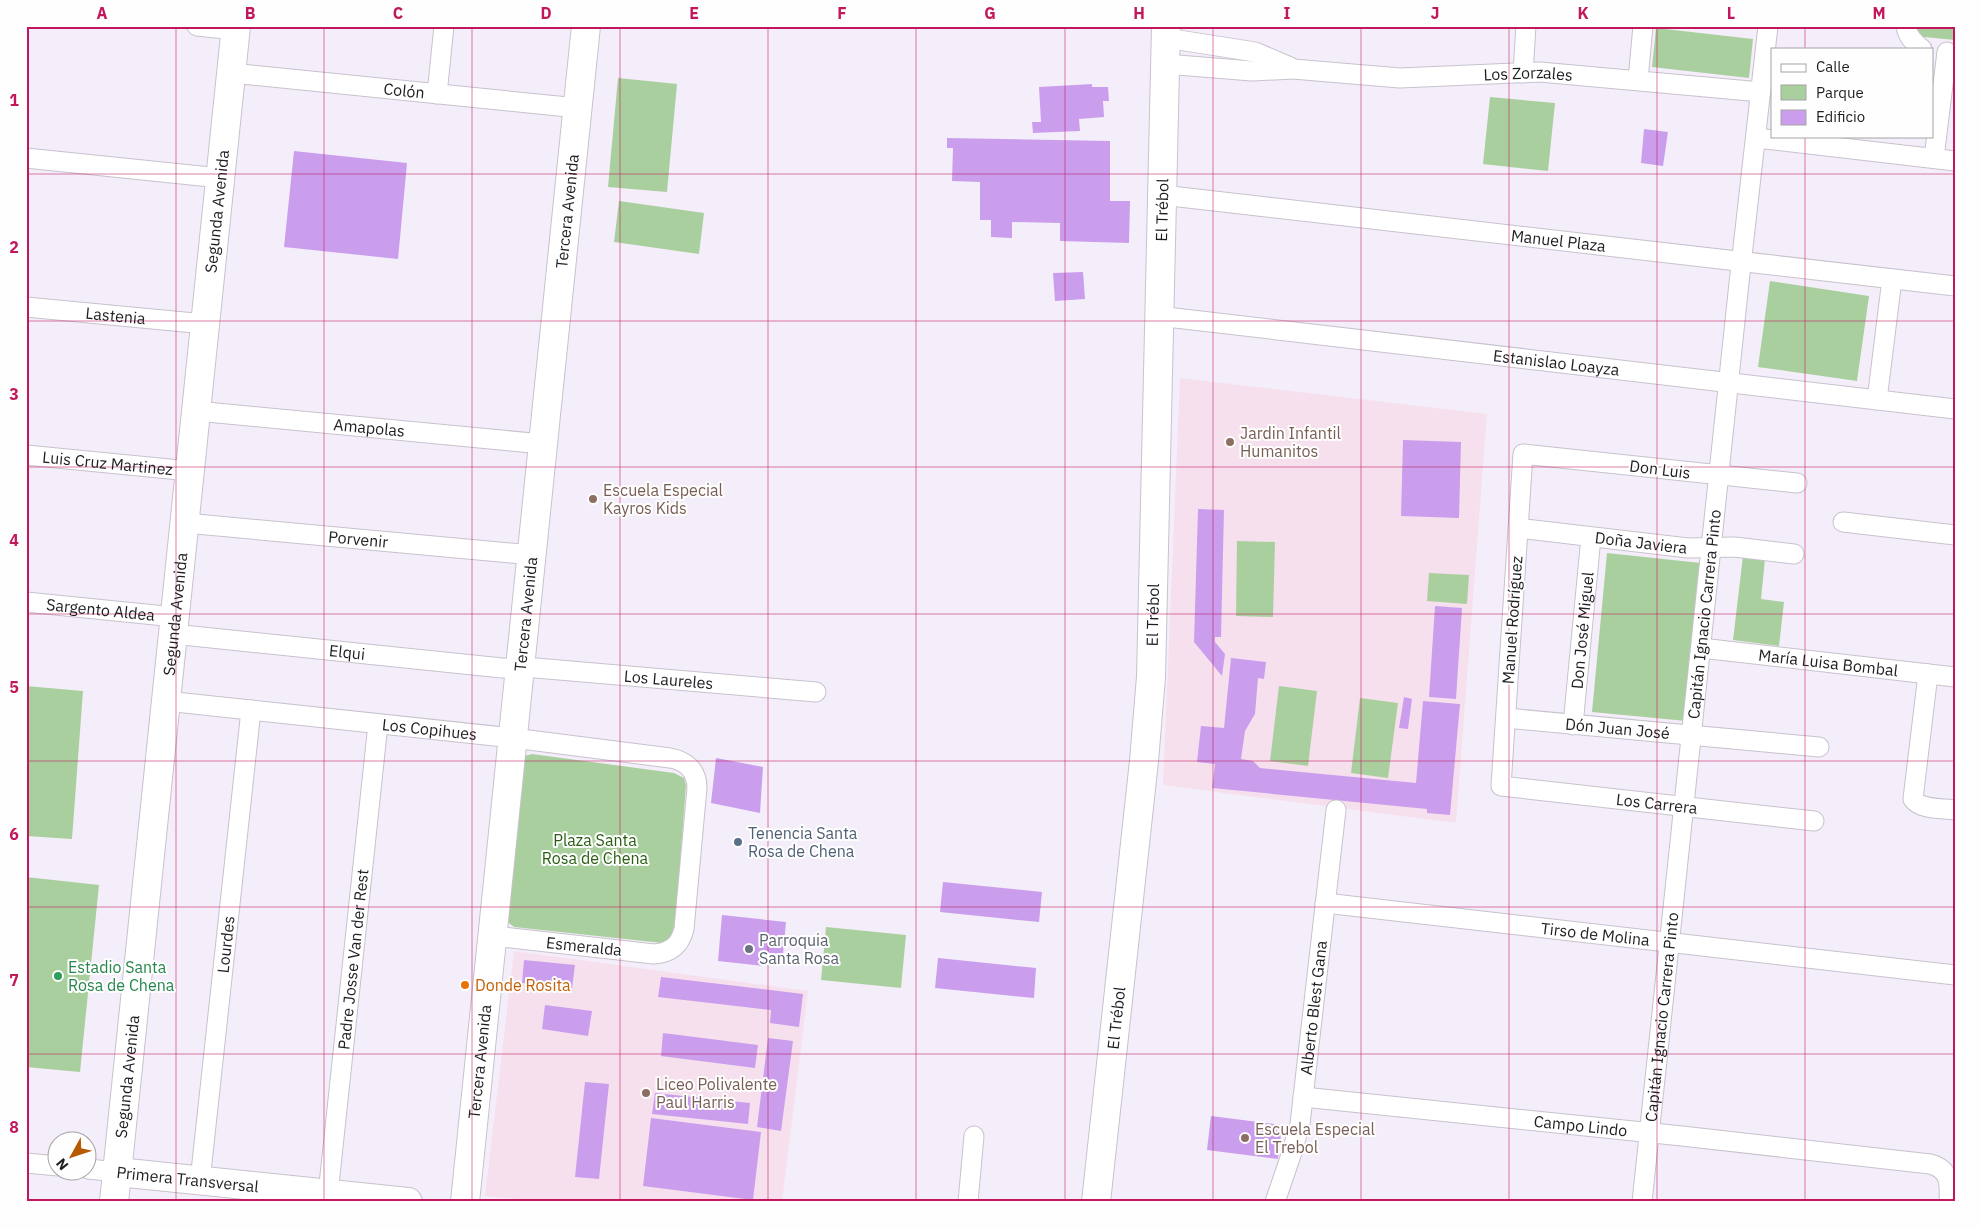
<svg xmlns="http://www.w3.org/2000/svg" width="1981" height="1228" font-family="'IBM Plex Sans',sans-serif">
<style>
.education{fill:#f6e0ee}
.green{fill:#aacf9e}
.building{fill:#ca9eed}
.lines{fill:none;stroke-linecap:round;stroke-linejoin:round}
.street-casing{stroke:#c8c2cd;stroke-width:21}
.secondary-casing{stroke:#c8c2cd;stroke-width:30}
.street{stroke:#fff;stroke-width:19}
.secondary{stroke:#fff;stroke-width:28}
.grid{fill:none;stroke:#c2185b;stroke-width:1;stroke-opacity:0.55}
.education-dot{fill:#8d6e63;stroke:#fefefe;stroke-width:2}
.service-dot{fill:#5c6f8a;stroke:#fefefe;stroke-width:2}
.worship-dot{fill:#6b7280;stroke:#fefefe;stroke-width:2}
.leisure-dot{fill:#2e9e5b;stroke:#fefefe;stroke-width:2}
.food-dot{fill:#e8710a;stroke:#fefefe;stroke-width:2}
.labels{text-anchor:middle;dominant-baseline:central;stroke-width:4;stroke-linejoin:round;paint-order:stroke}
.street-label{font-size:16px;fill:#1f1d21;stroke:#fefefe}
.education-label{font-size:16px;fill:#785e54;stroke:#fefefe;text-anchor:start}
.service-label{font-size:16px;fill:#4e5e75;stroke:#fefefe;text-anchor:start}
.park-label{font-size:16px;fill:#285d11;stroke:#fefefe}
.worship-label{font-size:16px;fill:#5b616d;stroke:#fefefe;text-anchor:start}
.leisure-label{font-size:16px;fill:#27864d;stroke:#fefefe;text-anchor:start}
.food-label{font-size:16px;fill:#c56008;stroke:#fefefe;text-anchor:start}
.neatline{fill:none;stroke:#c2185b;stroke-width:2}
.grid-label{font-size:16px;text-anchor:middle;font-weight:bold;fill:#c2185b}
</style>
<rect width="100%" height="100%" fill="#f4eefa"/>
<path class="education" d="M1180,378l307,36 -31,409 -293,-38z
M514,951l294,40 -26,211h-237l-60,-6z"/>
<path class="green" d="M1915,26h40v14l-41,-4z
M1656,28l97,11 -4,39 -97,-11z
M618,78l59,6 -10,108 -59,-5z
M1490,97l65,6 -7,68 -65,-7z
M619,201l85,12 -5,41 -85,-12z
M1770,281l99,15 -12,85 -99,-14z
M1237,541l38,1 -2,75 -37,-1z
M1607,553l94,10 -15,158 -94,-9z
M1743,556l22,3 -4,40 23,3 -5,44 -46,-6z
M1429,573l40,2 -2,29 -40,-3z
M26,686l57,5 -11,148 -46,-3z
M1279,686l38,5 -9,75 -38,-5z
M1360,698l38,5 -10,75 -37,-5z
M532,754l142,19 10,5 2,7 -11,145 -6,11 -7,2 -148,-16 -9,-7 19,-164z
M26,877l73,8 -19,187 -54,-5z
M826,927l80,8 -5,53 -80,-8z"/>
<path class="building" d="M1092,84v3h16l1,14h-6l1,16 -25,2 1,12 -47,2 -1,-11h9l-2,-35z
M1644,129l24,3 -5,34 -22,-3z
M947,138l163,3v60h20l-1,42 -69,-2v-18l-48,-1v16l-21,-1v-17h-11v-38l-28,-1 1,-33h-6z
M294,151l113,12 -9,96 -114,-12z
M1083,272l2,27 -30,2 -2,-28z
M1403,440l58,2 -2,76 -58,-2z
M1198,509l26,1 -3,127h-6v5l10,12 -3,22 -28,-34z
M1435,606l27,2 -6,91 -27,-2z
M1231,658l35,4 -2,17 -6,-1 -3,36 -10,17 -4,28 12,2 7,7 156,15 7,-82 37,3 -10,111 -23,-2v-4l-215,-21 3,-24 -18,-2 4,-36 23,2z
M1404,697l8,2 -4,30 -9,-1z
M716,758l47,9 -3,46 -49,-10z
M943,882l99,10 -3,30 -99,-10z
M722,915l64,7 -3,32 -17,-1 -1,13 -47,-5z
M938,958l98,10 -2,30 -99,-10z
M524,960l51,5 -3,23 -50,-5z
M661,977l142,17 -4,33 -29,-4 1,-13 -113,-13z
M545,1005l47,6 -4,25 -46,-7z
M663,1033l95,12 -3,23 -94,-12z
M768,1038l25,3 -12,90 -24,-4z
M585,1082l24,2 -10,95 -24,-2z
M655,1093l95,10 -2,21 -96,-10z
M1211,1116l71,9 -4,34 -71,-9z
M651,1118l110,14 -8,68 -110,-14z"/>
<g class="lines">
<g class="street-casing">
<g id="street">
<path d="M197,26l38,4"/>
<path d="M1906,26c1,10 8,17 16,23"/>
<path d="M1166,38l89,14 35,15"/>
<path id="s1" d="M1165,64l87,7 41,-2 107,9 140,-6 221,20"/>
<path id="s2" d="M231,73l347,35"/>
<path d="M1523,73l3,-47"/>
<path d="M1638,80l5,-54"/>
<path d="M437,94l7,-68"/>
<path d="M1756,138l199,23"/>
<path d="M26,158l194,20"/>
<path d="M1934,158l13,-106"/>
<path id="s3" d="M1162,195l793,91"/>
<path id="s4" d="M26,307l179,17"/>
<path id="s5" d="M1158,316l797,93"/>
<path d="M1877,400l15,-121"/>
<path id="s6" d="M196,411l347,33"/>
<path id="s7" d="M26,455l164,16"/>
<path id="s8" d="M1797,483l-274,-29 -22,332 313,35"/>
<path d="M1843,522l112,13"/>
<path id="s9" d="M185,523l347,32"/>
<path id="s10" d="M1518,528l170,20 47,-1 59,7"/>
<path id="s11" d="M26,602l149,15"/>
<path id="s12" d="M173,634l329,34h34l280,24"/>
<path id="s13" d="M1701,648l254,29"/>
<path d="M1928,674l-15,125c7,11 30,9 42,11"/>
<path id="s14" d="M166,701l347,37 157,20c17,3 27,13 27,30l-13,141c-4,16 -13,24 -30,25l-161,-18"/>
<path id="s15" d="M1506,718l313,29"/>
<path id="s16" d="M1573,725l18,-188"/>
<path id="s17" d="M1325,903l630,72"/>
<path id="s18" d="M1303,1097l379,39 248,28c20,5 20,20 19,38"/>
<path d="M26,1163l32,3"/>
<path d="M88,1169l30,3"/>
<path id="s19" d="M200,1181l51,-471"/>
<path id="s20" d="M328,1194l50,-470"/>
<path d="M968,1202l6,-66"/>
<path id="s21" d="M1275,1202l16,-47 9,-31 36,-314"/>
<path id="s22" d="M1642,1202l97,-919 29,-257"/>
</g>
</g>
<g class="secondary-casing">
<g id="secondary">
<path id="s23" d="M118,1172l290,30"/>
<path id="s24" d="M114,1202l122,-1176"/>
<path id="s25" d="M465,1202l121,-1176"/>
<path id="s26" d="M1096,1202l48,-441 7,-84 15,-651"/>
</g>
</g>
<use href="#street" class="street"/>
<use href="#secondary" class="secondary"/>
</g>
<path class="grid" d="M176,26v1176M324,26v1176M472,26v1176M620,26v1176M768,26v1176M916,26v1176M1065,26v1176M1213,26v1176M1361,26v1176M1509,26v1176M1657,26v1176M1805,26v23M1805,136v1066M26,174h1929M26,321h1929M26,467h1929M26,614h1929M26,761h1929M26,907h1929M26,1054h1929"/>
<g class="education-dot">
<circle cx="1230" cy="442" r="5"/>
<circle cx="593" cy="499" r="5"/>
<circle cx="646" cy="1093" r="5"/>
<circle cx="1245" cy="1138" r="5"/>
</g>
<circle class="service-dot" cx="738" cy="842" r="5"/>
<circle class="worship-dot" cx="749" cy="949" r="5"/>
<circle class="leisure-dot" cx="58" cy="976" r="5"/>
<circle class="food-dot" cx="465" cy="985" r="5"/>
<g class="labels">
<g class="street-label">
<text stroke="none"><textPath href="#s1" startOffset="364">Los Zorzales</textPath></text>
<text stroke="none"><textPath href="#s2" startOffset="174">Colón</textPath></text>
<text stroke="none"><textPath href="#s24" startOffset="996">Segunda Avenida</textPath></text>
<text stroke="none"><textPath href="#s25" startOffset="996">Tercera Avenida</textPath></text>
<text stroke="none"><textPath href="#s26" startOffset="995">El Trébol</textPath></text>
<text stroke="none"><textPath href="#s3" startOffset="399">Manuel Plaza</textPath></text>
<text stroke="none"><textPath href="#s4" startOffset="90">Lastenia</textPath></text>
<text stroke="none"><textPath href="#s5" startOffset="401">Estanislao Loayza</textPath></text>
<text stroke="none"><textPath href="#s6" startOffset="174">Amapolas</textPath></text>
<text stroke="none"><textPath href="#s7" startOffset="82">Luis Cruz Martinez</textPath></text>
<text transform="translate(1660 469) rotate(7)">Don Luis</text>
<text stroke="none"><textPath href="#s9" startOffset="174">Porvenir</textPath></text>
<text stroke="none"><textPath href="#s10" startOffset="124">Doña Javiera</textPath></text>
<text stroke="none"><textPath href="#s11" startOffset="75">Sargento Aldea</textPath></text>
<text stroke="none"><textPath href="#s24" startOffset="591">Segunda Avenida</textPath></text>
<text stroke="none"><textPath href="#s25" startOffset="591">Tercera Avenida</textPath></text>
<text stroke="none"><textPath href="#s22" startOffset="591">Capitán Ignacio Carrera Pinto</textPath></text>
<text stroke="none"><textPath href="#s26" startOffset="590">El Trébol</textPath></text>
<text transform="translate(1512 620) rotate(-86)">Manuel Rodríguez</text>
<text stroke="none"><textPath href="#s16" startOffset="95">Don José Miguel</textPath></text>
<text stroke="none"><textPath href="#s12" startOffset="175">Elqui</textPath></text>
<text stroke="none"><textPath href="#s13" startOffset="128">María Luisa Bombal</textPath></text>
<text stroke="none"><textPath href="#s12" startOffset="498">Los Laureles</textPath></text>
<text stroke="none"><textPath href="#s15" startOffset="112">Dón Juan José</textPath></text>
<text stroke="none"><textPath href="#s14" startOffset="265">Los Copihues</textPath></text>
<text stroke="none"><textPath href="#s8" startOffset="765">Los Carrera</textPath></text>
<text stroke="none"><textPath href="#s17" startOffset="272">Tirso de Molina</textPath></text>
<text stroke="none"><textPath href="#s19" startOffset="238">Lourdes</textPath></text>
<text transform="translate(584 946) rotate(6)">Esmeralda</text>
<text stroke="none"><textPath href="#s20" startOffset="236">Padre Josse Van der Rest</textPath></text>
<text stroke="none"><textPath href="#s21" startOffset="199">Alberto Blest Gana</textPath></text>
<text stroke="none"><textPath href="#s22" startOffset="186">Capitán Ignacio Carrera Pinto</textPath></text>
<text stroke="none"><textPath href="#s26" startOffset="185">El Trébol</textPath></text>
<text stroke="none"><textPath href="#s25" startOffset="141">Tercera Avenida</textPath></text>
<text stroke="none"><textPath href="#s24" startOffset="126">Segunda Avenida</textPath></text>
<text stroke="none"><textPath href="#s18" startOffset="279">Campo Lindo</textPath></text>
<text stroke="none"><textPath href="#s23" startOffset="70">Primera Transversal</textPath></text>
</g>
<g class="education-label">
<text x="1240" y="433">Jardin Infantil<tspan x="1240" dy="18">Humanitos</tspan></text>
<text x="603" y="490">Escuela Especial<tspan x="603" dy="18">Kayros Kids</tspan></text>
<text x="656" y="1084">Liceo Polivalente<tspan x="656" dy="18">Paul Harris</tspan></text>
<text x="1255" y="1129">Escuela Especial<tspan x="1255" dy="18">El Trebol</tspan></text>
</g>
<g class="service-label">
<text x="748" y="833">Tenencia Santa<tspan x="748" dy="18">Rosa de Chena</tspan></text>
</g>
<g class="park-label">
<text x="595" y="840">Plaza Santa<tspan x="595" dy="18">Rosa de Chena</tspan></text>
</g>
<g class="worship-label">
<text x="759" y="940">Parroquia<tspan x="759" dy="18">Santa Rosa</tspan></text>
</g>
<g class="leisure-label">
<text x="68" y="967">Estadio Santa<tspan x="68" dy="18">Rosa de Chena</tspan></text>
</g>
<g class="food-label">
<text x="475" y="985">Donde Rosita</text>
</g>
</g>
<rect width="1981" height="1228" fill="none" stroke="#fefefe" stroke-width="55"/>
<rect x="1771" y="48" width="162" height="90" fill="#fefefe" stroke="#a5a4a6"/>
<rect x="1781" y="64" width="25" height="8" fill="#ffffff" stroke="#a5a4a6"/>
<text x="1816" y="72" font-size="15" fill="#1f1d21">Calle</text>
<rect x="1781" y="85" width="25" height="15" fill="#aacf9e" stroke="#a5a4a6"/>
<text x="1816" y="98" font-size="15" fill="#1f1d21">Parque</text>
<rect x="1781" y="110" width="25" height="15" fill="#ca9eed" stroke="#a5a4a6"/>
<text x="1816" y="122" font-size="15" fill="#1f1d21">Edificio</text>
<g transform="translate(72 1156) rotate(230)"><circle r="24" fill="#fefefe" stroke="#a5a4a6"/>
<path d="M0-4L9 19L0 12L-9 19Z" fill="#b65a00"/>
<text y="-8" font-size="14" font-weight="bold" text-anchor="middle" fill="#1f1d21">N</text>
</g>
<rect x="28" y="28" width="1926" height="1172" class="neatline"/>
<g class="grid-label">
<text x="102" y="19">A</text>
<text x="250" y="19">B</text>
<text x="398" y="19">C</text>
<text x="546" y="19">D</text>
<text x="694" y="19">E</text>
<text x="842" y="19">F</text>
<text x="990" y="19">G</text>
<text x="1139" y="19">H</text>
<text x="1287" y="19">I</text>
<text x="1435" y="19">J</text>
<text x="1583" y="19">K</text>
<text x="1731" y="19">L</text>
<text x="1879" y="19">M</text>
<text x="14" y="106">1</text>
<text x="14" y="253">2</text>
<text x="14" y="400">3</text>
<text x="14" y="546">4</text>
<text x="14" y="693">5</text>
<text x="14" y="840">6</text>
<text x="14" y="986">7</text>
<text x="14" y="1133">8</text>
</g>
</svg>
